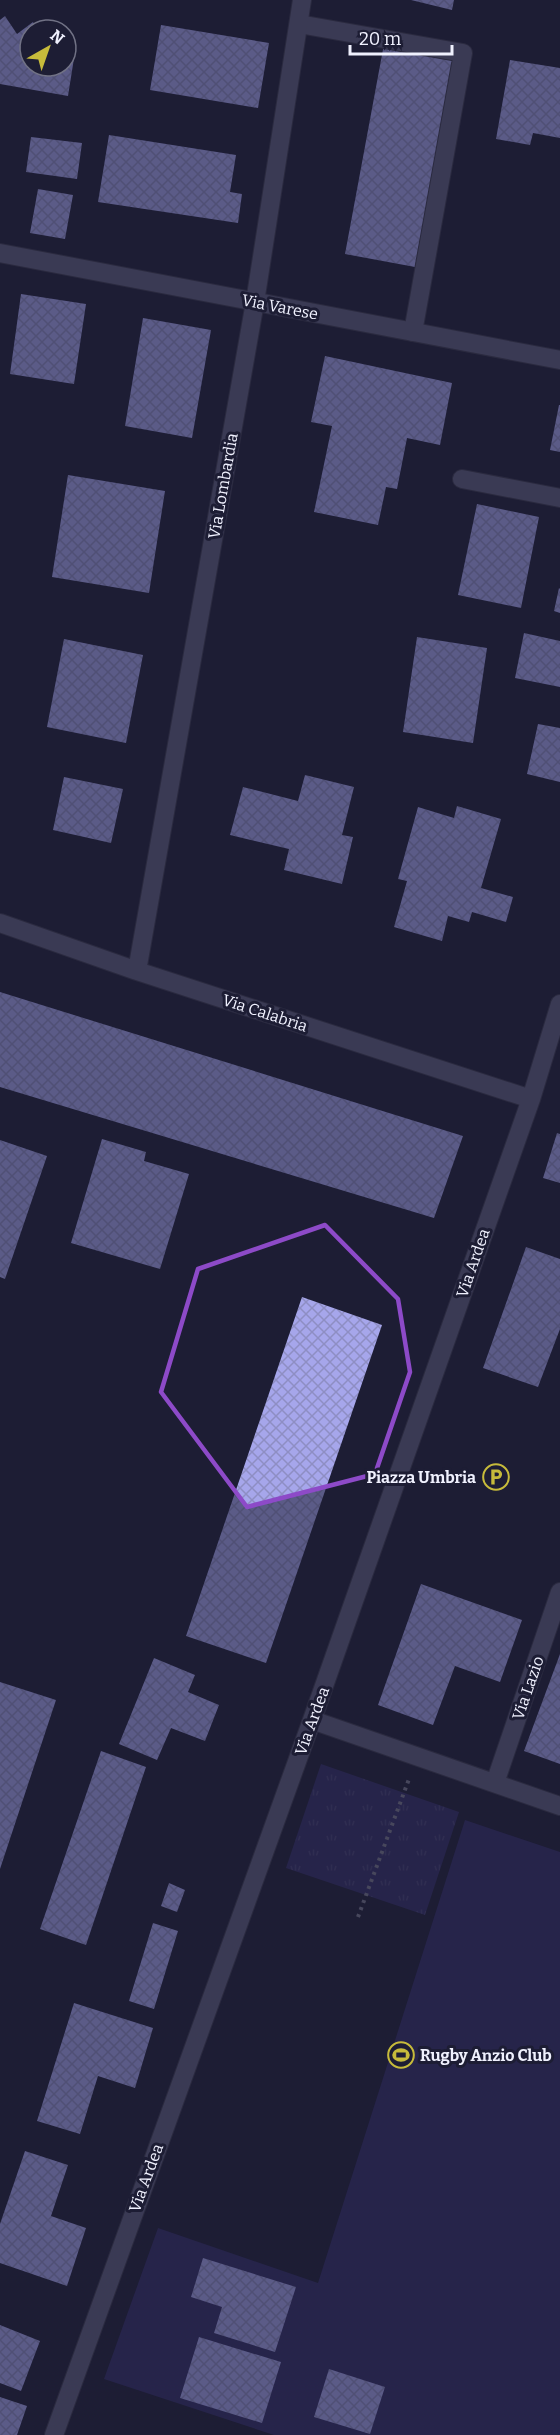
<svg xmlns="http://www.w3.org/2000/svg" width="560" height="2435" font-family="Bitter,serif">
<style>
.grass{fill:url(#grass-tufts)}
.pitch{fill:#322d64}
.building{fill:url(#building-cross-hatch)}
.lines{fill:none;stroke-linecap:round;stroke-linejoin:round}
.lane-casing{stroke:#3b3a4d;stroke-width:20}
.street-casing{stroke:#3b3a4d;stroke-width:20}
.path{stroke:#7a7a8d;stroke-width:4;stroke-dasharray:3 4.5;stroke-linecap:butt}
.lane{stroke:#5e5e7a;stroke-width:18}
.street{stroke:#5e5e7a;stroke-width:18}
.marked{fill:none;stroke:#8d4ac8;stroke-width:4.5;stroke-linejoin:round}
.labels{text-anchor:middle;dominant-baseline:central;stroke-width:6;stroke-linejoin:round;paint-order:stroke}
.street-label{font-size:16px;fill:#f0f1fe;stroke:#1d1d34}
.poi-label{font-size:16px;font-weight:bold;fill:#f0f1fe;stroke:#1d1d34;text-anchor:end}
</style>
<defs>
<pattern id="grass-tufts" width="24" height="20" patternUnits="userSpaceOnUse" patternTransform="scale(1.5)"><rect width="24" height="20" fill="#322d64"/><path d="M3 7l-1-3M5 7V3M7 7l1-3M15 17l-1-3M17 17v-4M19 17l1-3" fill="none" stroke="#464274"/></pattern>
<pattern id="building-cross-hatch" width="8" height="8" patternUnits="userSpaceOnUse" patternTransform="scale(1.5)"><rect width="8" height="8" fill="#a6a6eb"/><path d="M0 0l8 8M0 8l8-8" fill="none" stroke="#8e8ec3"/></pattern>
</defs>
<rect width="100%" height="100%" fill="#1d1d34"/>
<path class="grass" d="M321,1764l138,48 -34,103 -139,-47z"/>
<path class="pitch" d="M465,1820l95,32v583h-286l-170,-56 54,-151 160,55z"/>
<path class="building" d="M411,0h43l-2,10z
M5,16l12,18 16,-12 5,8h-8v36h36v-27l9,13 -7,44 -68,-12v-64z
M161,25l108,18 -11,65 -108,-18z
M384,44l70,13 -39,210 -70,-13z
M510,60l50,8v70l-27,-5 -3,12 -34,-6z
M109,135l127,20 -6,37 12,2 -4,29 -140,-21z
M31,137l51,6 -5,36 -51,-7z
M38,189l35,6 -8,44 -35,-6z
M21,294l65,10 -12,80 -64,-10z
M143,318l68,12 -19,108 -67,-12z
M325,356l127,27 -12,62 -33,-7 -10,51 -11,-2 -8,38 -64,-13 18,-86 -21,-4z
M559,405h1v47l-10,-2z
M68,475l97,16 -16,102 -97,-16z
M477,504l62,13 -18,91 -63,-13z
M559,588l1,1v24l-6,-2z
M524,633l36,8v46l-45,-9z
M417,637l70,11 -14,95 -70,-11z
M64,639l79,16 -17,88 -79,-16z
M538,724l22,4v54l-33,-8z
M305,775l49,12 -12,48 11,2 -11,47 -58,-14 5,-21 -59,-14 13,-48 55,14z
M64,777l59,12 -12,54 -58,-13z
M457,806l44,13 -20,69 32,9 -7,25 -34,-10 -3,10 -21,-6 -6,25 -48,-14 13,-46 -9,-2 20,-72 36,11z
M0,992l463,144 -29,82 -434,-131z
M557,1133l3,1v49l-17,-5z
M102,1139l44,13 -2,9 45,13 -29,95 -89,-26z
M0,1140l47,16 -42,123 -5,-2z
M526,1247l34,12v70l-22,58 -55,-19z
M302,1297l80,28 -116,338 -80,-27z
M421,1584l101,36 -22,62 -45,-16 -22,59 -55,-20z
M560,1654v110l-36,-13z
M154,1658l41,17 -7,17 31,13 -14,36 -34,-13 -14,32 -38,-16z
M0,1682l56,18 -56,169z
M101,1751l45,16 -60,178 -46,-16z
M169,1883l16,7 -8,22 -16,-6z
M153,1923l25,8 -24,78 -25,-8z
M74,2003l79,25 -18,60 -37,-12 -18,58 -43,-13z
M25,2151l43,14 -17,51 35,12 -19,58 -67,-23v-39z
M203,2258l93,29 -21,65 -61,-19 8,-26 -31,-10z
M0,2325l40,16 -19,50 -21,-8z
M199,2337l82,25 -19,61 -82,-25z
M329,2369l56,18 -15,47 -56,-17z
M0,2397l27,9 -10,29h-17z"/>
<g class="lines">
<g class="lane-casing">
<path id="lane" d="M299,24l164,29 -50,279
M462,479l98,19"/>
</g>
<g class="street-casing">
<path id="street" d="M0,253l560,107
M0,923l137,48 394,128
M137,971l118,-669 47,-302
M312,1720l248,86
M495,1783l65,-191
M54,2435l258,-715 219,-621 29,-95"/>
</g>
<path class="path" d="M358,1917l51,-138"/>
<use href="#lane" class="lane"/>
<use href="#street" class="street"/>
</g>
<path d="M0 0H560V2435H0ZM325,1225l73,74 12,73 -35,102 -128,33 -86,-115 37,-123z" fill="#1d1d34" fill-opacity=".55" fill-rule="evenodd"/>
<path class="marked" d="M325,1225l73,74 12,73 -35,102 -128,33 -86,-115 37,-123z"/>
<defs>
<g id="parking-ring" transform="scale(1.35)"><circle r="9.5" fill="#1d1d34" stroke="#c7bb3b" stroke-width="1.5"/><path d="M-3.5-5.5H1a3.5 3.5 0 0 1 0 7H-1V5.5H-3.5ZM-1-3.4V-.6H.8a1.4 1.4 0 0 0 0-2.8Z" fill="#c7bb3b"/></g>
<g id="stadium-ring" transform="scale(1.35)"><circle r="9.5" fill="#1d1d34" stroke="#c7bb3b" stroke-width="1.5"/><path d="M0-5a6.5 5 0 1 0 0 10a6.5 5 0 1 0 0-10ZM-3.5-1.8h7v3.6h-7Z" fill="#c7bb3b"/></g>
</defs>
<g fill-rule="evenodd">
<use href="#parking-ring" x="496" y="1477"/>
<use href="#stadium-ring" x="401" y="2055"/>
</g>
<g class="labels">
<g class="street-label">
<text transform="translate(280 307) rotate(11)">Via Varese</text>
<text transform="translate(223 486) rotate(-80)">Via Lombardia</text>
<text transform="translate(265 1013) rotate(18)">Via Calabria</text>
<text transform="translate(473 1263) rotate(-71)">Via Ardea</text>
<text transform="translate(528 1688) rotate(-71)">Via Lazio</text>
<text transform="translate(312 1721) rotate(-70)">Via Ardea</text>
<text transform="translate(146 2178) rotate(-70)">Via Ardea</text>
</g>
<g class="poi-label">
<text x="476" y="1477">Piazza Umbria</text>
<text x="420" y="2055" text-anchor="start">Rugby Anzio Club</text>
</g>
</g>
<g transform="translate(48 48) rotate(40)"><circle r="28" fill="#1d1d34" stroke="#717285" stroke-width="1.5"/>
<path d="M0-4.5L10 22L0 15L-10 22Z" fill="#c7bb3b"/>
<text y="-9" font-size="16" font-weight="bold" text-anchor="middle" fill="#f0f1fe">N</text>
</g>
<path d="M350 45v9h102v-9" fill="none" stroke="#f0f1fe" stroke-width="3"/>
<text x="359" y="45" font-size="18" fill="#f0f1fe" stroke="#1d1d34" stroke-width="4.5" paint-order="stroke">20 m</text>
</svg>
